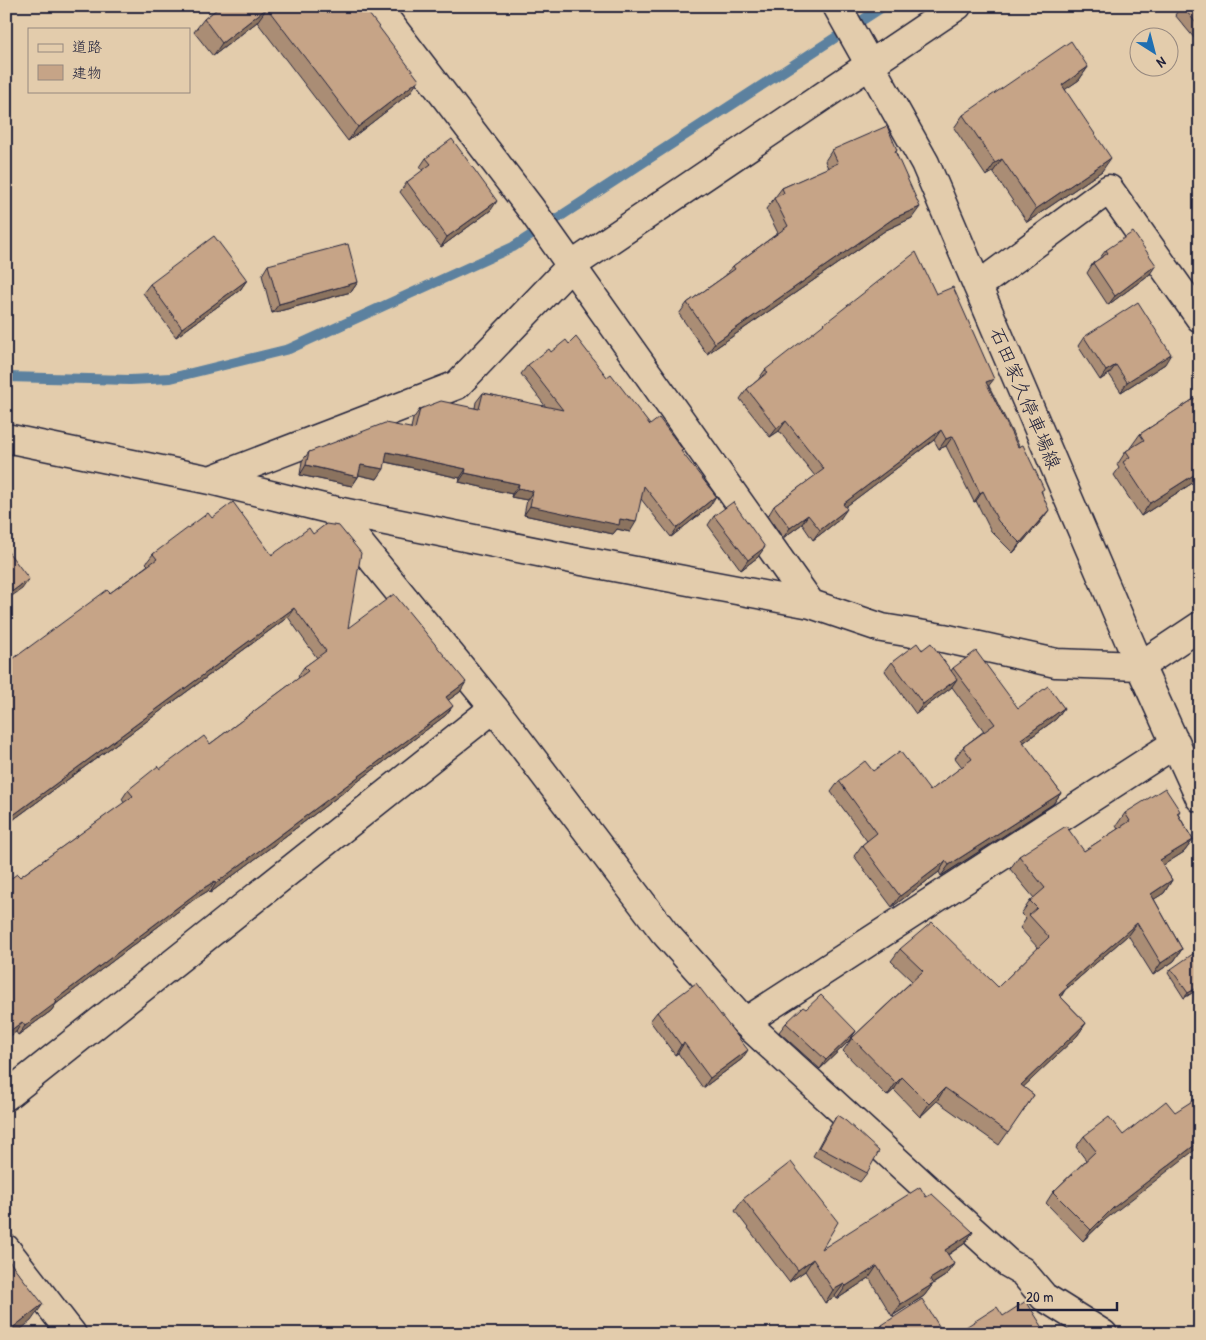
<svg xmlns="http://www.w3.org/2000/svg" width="1206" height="1340" font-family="'Patrick Hand','Klee One',sans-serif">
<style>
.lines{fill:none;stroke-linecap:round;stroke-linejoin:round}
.stream{stroke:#5c819f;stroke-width:10}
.minor-casing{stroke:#22223b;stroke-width:31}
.tertiary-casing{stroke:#22223b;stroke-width:31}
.secondary-casing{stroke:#22223b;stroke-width:31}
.minor{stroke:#e3ccac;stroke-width:28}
.tertiary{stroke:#e3ccac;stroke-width:28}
.secondary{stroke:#e3ccac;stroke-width:28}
.wall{fill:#aa8d74;stroke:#22223b}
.shaded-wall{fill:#8b735e;stroke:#22223b}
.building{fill:#c6a487;stroke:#22223b}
.labels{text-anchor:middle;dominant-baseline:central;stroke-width:4;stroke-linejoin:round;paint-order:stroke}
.street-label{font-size:19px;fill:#22223b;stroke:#e3ccac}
</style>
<rect width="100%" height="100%" fill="#e3ccac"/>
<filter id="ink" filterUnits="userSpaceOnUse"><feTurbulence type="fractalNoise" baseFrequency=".02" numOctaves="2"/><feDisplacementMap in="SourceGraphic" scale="10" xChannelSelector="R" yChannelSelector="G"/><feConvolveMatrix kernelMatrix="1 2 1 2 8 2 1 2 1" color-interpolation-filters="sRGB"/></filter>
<g filter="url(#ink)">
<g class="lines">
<path class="stream" d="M6,377l124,3 41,-2 118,-29 224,-102 371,-241"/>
<g class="minor-casing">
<path id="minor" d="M376,6l155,203 280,395
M978,286l131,-97 91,129
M6,438l204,42 122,30 250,51 229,43 71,24 61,10 113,25 84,3
M210,480l247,-95 114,-119 386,-260
M332,510l162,198 170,224 81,90 263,241 14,8 22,26 59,37
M745,1022l431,-279
M6,1096l488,-388
M6,1249l66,85"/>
</g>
<g class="tertiary-casing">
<path id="tertiary" d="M1140,666l60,-40"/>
</g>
<g class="secondary-casing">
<path id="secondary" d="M837,6l88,157 215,503 60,132"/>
</g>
<use href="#minor" class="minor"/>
<use href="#tertiary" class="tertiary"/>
<use href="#secondary" class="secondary"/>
</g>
<path class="wall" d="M221,6h142l47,87 -62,48 -91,-119 -44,34 -19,-24 10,-13z
M1181,6h19v39l-25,-30z
M1088,67l-9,13 -14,9 37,82 -75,51 -34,-50 -7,4 -32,-48 9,-13z
M832,150h65l-1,2 16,66 -26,12 -179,124 -28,-40 8,-11 38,-27 8,-10 45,-33 -12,-24 16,-21 46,-20 -3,-7z
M426,158l65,52 -50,37 -41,-55 7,-10 16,-11 -3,-4z
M1106,250l44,24 -42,31 -21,-32 6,-10 6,-4z
M268,265l90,17 -7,10 -79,21 -10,-38z
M247,280l-7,10 -64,47 -33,-44 7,-9z
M936,294l53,92 53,106v28l-29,33 -22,-22 -15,-30 -2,1 -28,-56 -7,3 -5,-9 -89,67 -5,12 -27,21 -11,-16 -19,14 -15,-22 6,-10 41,-30 -36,-45 -9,6 -30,-38 7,-10 11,-9 7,-10z
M1084,337l81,27 -44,28 -12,-18 -9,6 -22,-34z
M569,344l38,33 43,48 33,25 -2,2 29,54 -39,31 -30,-38 -11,33 -13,-3 -4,5 -89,-19 3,-15 -16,-3 1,-3 -53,-12 1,-4 -75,-16 -8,17 -18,-4 -1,2 -6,9 -52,-11 2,-14 7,-9 102,-24 2,-9 7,-10 55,-1 1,-6 7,-9 63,14 -25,-33 7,-9z
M1200,395v96l-6,-9 -53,34 -27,-41 5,-7 -2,-3 9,-14 5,-3h-1l10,-14z
M714,516l44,41 -17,13 -33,-45z
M212,518l60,37 76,73 112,64 -12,8 -2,15 -236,178 -2,-2 -15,9 -137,104 -5,7 -33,24 -2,-3 4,-155 104,-74 -2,-4 6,-9 32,-21 50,-25 89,-66 -1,-2 6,-9 13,-9 -29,-41 -282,208v-161l104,-71 38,-28 -2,-2 7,-9z
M922,650l29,21 2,-3 65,40h46l-8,11 -33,24 38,50 -8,11 -112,72 -2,-4 -47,35 -38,-51 8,-11 5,-4 -36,-49 8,-11 34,-10 57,20 32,-24 -7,-9 8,-11 21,-16 -32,-44 -36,27 -31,-43 7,-9z
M1180,811l-2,3 15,26 -9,12 -21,13 9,15 -8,13 -10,6 28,50 -8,12 -21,14 -25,-40 -63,55 -4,7 25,26 -9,13 -54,51 11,8 -35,50 -62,-44 -17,16 -26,-27 -7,6 -44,-45 9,-13 60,-57 -21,-20 9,-12 98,38 40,-39 -18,-20 6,-9 -5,-5 9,-13 4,-3 -24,-29 9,-13 65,-5 34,-22 -2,-3 9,-13z
M1171,969l29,19 -16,10 -16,-25z
M806,1009l50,22 -7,10 -29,28 -41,-37 7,-9z
M657,1012l85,47 -39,29 -25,-35 -3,2 -25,-34z
M1175,1112l-69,107 -23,22 -37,-38 7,-11 33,-32 -10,-13 8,-11 39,-1z
M837,1115l30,58 -7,9 -47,-26 17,-31z
M926,1197l47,35 -9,12 -16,11 6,9 -9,12 -12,8 -9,12 -32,20 -23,-38 -32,21 -2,-3 -10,7 -20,-32 -16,11 -54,-71 8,-12 79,50z
M882,1325l62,9h-69z"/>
<path class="shaded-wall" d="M267,8l-10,14 -44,34 9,-13z
M1088,67l-9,13 -26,18 9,-13z
M419,80l-9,13 -62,48 10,-14z
M1111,158l-9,13 -75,51 9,-13z
M1002,159l-9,13 -7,4 9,-13z
M497,201l-6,9 -50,37 6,-10z
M920,207l-8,11 -26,12 -179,124 8,-11 179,-125z
M1156,265l-6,9 -42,31 7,-9z
M247,280l-7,10 -64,47 6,-9z
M358,282l-7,10 -79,21 7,-9z
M1171,354l-6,10 -44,28 6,-10z
M1116,365l-7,9 -9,6 6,-9z
M994,379l-7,9 -1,-6z
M786,421l-7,10 -9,6 7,-9z
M941,430l-7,10 -98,74 7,-10z
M953,436l-7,10 -7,3 7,-10z
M387,452l79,17 -6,9 -79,-17z
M306,465l52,12 -6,9 -52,-11z
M361,465l23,4 -7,10 -23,-5z
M1200,471v3l-6,8 -53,34 9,-13z
M465,473l54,11 -7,10 -53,-12z
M518,488l15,3 -6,9 -16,-3z
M983,491l-7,10 -2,1 6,-9z
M716,496l-6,10 -39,31 6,-9z
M530,506l90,13 16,3 -6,10 -13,-3 -4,5 -89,-19z
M847,509l-7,10 -27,21 7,-10z
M1049,510l-7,10 -29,33 7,-10z
M808,515l-6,9 -19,14 7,-10z
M765,547l-7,10 -17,13 7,-10z
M29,579l-7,10 -16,11v-4z
M294,608l-6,9 -282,208 6,-9z
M957,679l-6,9 -35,26 7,-10z
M466,682l-6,10 -20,14 6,-9z
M453,706l-7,9 -236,178 6,-10z
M1064,708l-8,11 -43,31 8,-11z
M1061,793l-8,11 -112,72 8,-11z
M1193,840l-9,12 -33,21 9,-13z
M946,861l-7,11 -47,35 8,-11z
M1172,880l-8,13 -22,14 9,-13z
M215,881l-7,10 -15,9 -137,104 -5,7 -33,24 7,-9 30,-26 144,-109z
M1137,923l-9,12 -63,55 -6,9 -9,9 16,-23z
M1182,949l-8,12 -21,14 8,-12z
M1200,986v2l-16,10 4,-5z
M22,1022l-6,10 -10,7v-5z
M1086,1023l-9,13 -65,62 9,-13z
M856,1031l-7,10 -29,28 6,-9z
M684,1043l-6,10 -3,2 6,-10z
M748,1050l-6,9 -39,29 7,-10z
M902,1077l-8,13 -7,6 9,-13z
M945,1088l-8,13 -17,16 9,-13z
M1200,1141v5l-94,73 -23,22 8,-11 22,-22z
M973,1232l-9,12 -28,18 9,-12z
M813,1259l-8,12 -16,11 9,-12z
M954,1264l-9,12 -24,15 9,-12z
M877,1266l-8,12 -32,21 9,-13z
M844,1284l-9,12 -10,7 8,-13z
M933,1284l-9,12 -32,20 9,-12z
M43,1304l-12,17 -16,13h-9v-1z"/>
<path class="building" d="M221,6h142l56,74 -61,47 -91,-119 -45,35 -18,-24z
M1182,6h18v22z
M1071,41l17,26 -26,18 49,73 -75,51 -34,-50 -7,4 -32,-48z
M887,126l10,24 -2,1 25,56 -26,11 -179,125 -28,-40 48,-34 -2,-3 55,-40 -14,-28 10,-5 -2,-5 56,-25 -6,-13z
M452,139l45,62 -50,36 -40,-55 24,-18 -5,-6z
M1133,232l23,33 -41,31 -22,-33 15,-10 -2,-3z
M214,236l33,44 -65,48 -32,-44z
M348,244l10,38 -79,22 -11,-39z
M916,252l20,42 17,-7 41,92 -8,3 32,65 5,-2 21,44 -3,2 8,19 -29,33 -22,-22 -15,-30 -3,2 -27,-57 -7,3 -5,-9 -98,74 4,5 -27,21 -12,-15 -18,13 -16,-22 50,-37 -38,-48 -9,7 -30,-39 21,-17 -3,-2z
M1138,302l33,52 -44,28 -11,-17 -10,6 -22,-34z
M576,337l31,40 4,-3 39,51 9,-7 24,32 -2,1 35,45 -39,32 -33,-42 -8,36 -16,-3 -1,6 -89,-19 3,-15 -15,-3 1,-4 -54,-11 1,-4 -79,-17 -3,17 -23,-4 -3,12 -52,-12 3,-13 76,-29 30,6 5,-20 21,-8 38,8 4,-16 80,17 -35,-45 21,-16 2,3 15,-12 3,4z
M1200,395v76l-50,32 -27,-41 7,-5 -4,-6 18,-11 -4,-6z
M233,502l39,53 37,-27 4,6 13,-10 13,2 22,27 -13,75 46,-34 72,88 -20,15 7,9 -237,177 -1,-2 -16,10 -144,109 2,2 -32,24 -3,-4 -16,12v-152l11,-8 3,3 113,-81 -5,-6 30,-24 2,3 44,-33 6,8 98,-73 -4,-4 22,-16 -32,-43 -282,208 -2,-3 -4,3v-152l101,-74 3,3 47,-34 -4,-5 55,-41 4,5z
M733,502l32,45 -17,13 -34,-44z
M6,549l23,30 -23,17z
M917,643l5,7 9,-7 26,36 -34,25 -31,-42z
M976,651l42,57 30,-22 16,22 -43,31 40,54 -112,72 -3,-4 -46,35 -38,-51 15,-12 -38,-52 26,-20 8,10 27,-20 30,40 42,-32 -9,-12 32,-23 -42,-56z
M1165,788l15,23 -3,2 16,27 -33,20 12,20 -21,14 31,55 -21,14 -24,-40 -71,62 2,2 -9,8 27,28 -65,62 13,10 -26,38 -63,-45 -16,16 -27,-27 -6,6 -44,-45 71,-67 -23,-22 32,-27 66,65 51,-50 -20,-22 8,-7 -7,-7 15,-13 -26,-32 47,-30 18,25 46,-30 -5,-8z
M1200,949v37l-12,7 -17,-24z
M696,983l52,67 -38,28 -26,-35 -3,2 -24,-33z
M821,995l35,36 -30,29 -40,-37 17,-16 3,2z
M1200,1096v45l-87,67 -22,22 -38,-38 43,-41 -12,-15 25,-19 14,18 43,-34 9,11z
M837,1115l9,6 33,30 -12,22 -48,-26z
M791,1162l47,60 -16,27 98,-62 6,10 6,-3 41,38 -28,18 9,14 -24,15 3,5 -32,20 -24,-38 -31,20 -2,-2 -11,6 -20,-31 -15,11 -55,-71z
M6,1257l37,47 -37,29z
M922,1299l22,35h-57l-5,-9z
M1026,1301l21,33 7,-5 3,5h-102l42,-27 6,9z"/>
</g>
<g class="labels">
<g class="street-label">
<text transform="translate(1026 398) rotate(67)">石田家久停車場線</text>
</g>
</g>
<rect width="1206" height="1340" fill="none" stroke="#e3ccac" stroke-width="25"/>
<rect x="12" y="12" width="1181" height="1315" fill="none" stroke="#22223b" stroke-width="2" filter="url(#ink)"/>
<rect x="28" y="28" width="162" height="65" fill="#e3ccac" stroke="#96887f"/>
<rect x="38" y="44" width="25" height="8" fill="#e3ccac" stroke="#96887f"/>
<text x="72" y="52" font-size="15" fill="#22223b">道路</text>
<rect x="38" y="65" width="25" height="15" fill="#c6a487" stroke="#96887f"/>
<text x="72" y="78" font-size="15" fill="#22223b">建物</text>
<g transform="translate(1154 52) rotate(144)"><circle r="24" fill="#e3ccac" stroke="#96887f"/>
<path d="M0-4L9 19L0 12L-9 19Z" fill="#1f6fb2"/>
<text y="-8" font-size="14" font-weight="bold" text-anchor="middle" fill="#22223b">N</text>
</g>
<path d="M1018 1302v8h99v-8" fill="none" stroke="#22223b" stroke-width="2.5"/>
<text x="1026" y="1302" font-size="15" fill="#22223b" stroke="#e3ccac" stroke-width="4" paint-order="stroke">20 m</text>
</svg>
